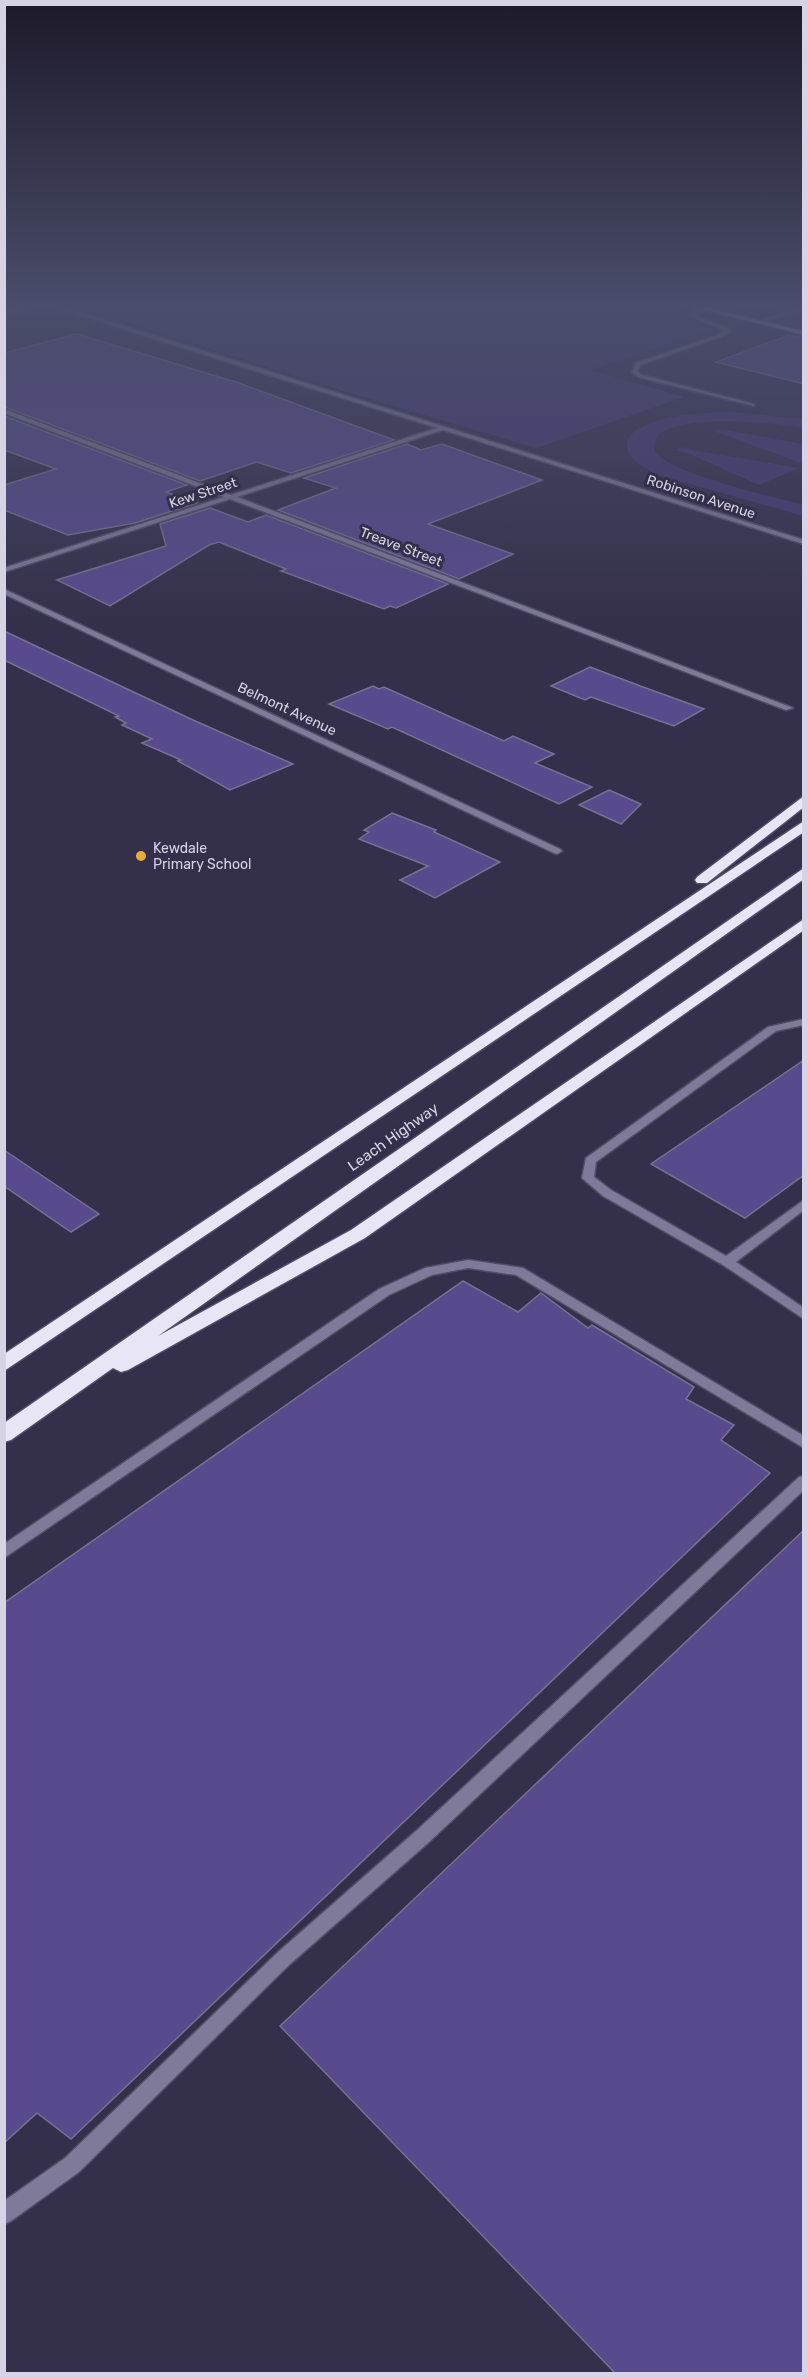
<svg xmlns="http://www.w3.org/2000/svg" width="808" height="2378" font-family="Rubik,sans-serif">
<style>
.green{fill:#443870}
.building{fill:#584a8d;stroke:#767291;stroke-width:1.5}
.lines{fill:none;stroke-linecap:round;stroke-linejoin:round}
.service-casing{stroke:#514d66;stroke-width:3}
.minor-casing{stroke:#514d66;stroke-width:3}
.tertiary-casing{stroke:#514d66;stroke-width:3}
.primary-casing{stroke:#514d66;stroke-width:3}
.motorway-casing{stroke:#514d66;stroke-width:3}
.service{fill:#7f7a9a;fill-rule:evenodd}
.minor{fill:#7f7a9a;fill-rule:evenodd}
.tertiary{fill:#7f7a9a;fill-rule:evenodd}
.primary{fill:#cac3f7;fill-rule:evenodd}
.motorway{fill:#e8e6f6;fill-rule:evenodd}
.poi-dot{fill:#e5ad36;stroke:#342f4a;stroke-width:2}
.labels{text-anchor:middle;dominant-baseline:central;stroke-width:6;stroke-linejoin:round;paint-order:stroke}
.far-street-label{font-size:14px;fill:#d6d3e5;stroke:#342f4a}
.far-poi-label{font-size:14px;fill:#d6d3e5;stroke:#342f4a;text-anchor:start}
.street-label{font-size:15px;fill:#d6d3e5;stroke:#342f4a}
</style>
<rect width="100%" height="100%" fill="#342f4a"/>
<path class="green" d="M61,302h590l19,5 42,24 -122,39 94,27 -148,51 -179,-53z
M733,412l70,7v9c-20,-5 -166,-21 -147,25 23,24 113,42 147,52v11c-34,-10 -68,-19 -102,-29 -19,-5 -39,-9 -56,-19 -9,-5 -20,-14 -18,-25 6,-28 84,-31 106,-31z
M720,429l83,15v20l-89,-33z
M682,447l15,4 102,17 -40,17 -69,-31 -14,-4z"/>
<path class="building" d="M77,334l162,49 155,57 -103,33 -34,-11 -57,19 -196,-74v-54z
M789,335l15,3v46l-88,-22z
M4,416l183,69 -21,7 31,11 -62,20 -67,12 -64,-25v-25l52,-16 -52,-19z
M407,444l14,6 21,-6 100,36 -114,44 85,30 -54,25 -181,-69 58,-22 -32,-10z
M210,508l38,14 18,-7 182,69 -52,24 -6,-2 -6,3 -103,-38 5,-2 -67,-27 -10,3 -99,61 -53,-26 109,-34 -6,-22z
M4,631l189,89 100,44 -63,26 -52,-29 3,-1 -39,-17 10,-4 -30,-14 4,-2 -11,-6 4,-1 -115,-56z
M590,667l53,20 61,22 -30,17 -83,-29 -6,3 -34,-14z
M373,686l6,3 5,-2 120,54 9,-5 41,18 -19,9 57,24 -33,17 -167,-77 -4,2 -59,-25z
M609,790l32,14 -20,20 -42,-19z
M392,813l44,17 -2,2 66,30 -65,36 -35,-18 28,-14 -69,-27 10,-7 -5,-2z
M804,1060v115l-59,43 -94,-54z
M4,1150l95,64 -28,18 -67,-46z
M463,1281l55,31 23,-19 47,35 4,-3 102,62 -8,12 48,26 -13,15 49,33 -699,666 -34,-26 -33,30v-540z
M804,1530v843h-189l-335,-347z"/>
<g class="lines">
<g class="service-casing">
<path id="service" d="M717,303l5,1 -25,10v2l34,13v2l-10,6 -81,28 -3,6 5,4 112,29v2l-116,-29 -6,-5 4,-9 81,-28 8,-5 -34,-13 1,-5z
M804,1019v6l-28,6 -180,131 -2,15 17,13 115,66 78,-56v10l-68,52 68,46v11l-81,-54 -120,-69 -21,-18 4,-20 182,-131z
M468,1260l55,8 281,168v12l-288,-173 -48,-7 -36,7 -43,20 -385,263v-14l375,-255 46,-21z
M804,1476v14l-376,353 -139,122 -210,207 -68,49 -7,3v-23l61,-43 212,-205 139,-122 383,-354z"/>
</g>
<g class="minor-casing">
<path id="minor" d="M40,302h9l755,238v4l-361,-114 -206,67 556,211 -7,2 -556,-211 -226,73v-4l220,-71 -220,-84v-4l227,86 206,-67 -391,-123 -42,9v-3z
M4,589l556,260 2,2 -5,3 -3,-1 -550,-259z"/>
</g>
<g class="tertiary-casing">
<path id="tertiary" d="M802,306l2,3 -42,14 -5,-1z"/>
</g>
<g class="primary-casing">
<path id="primary" d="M673,302h11l120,29v4z"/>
</g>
<g class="motorway-casing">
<path id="motorway" d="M804,796v11l-97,76h-10l-2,-3 2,-3z
M804,821v11l-800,539v-17z
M804,868v11l-646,457 193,-106 453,-311v11l-439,308 -237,132 -7,2 -8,-4 -102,72 -7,2v-19z"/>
</g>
<use href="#service" class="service"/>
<use href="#minor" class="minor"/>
<use href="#tertiary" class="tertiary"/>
<use href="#primary" class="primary"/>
<use href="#motorway" class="motorway"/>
</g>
<linearGradient id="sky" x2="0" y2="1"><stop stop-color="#1d1a29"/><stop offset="0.48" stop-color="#4a4d6b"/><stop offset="1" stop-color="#4a4d6b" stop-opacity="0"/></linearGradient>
<rect width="808" height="635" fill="url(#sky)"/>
<circle class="poi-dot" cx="141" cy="856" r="6"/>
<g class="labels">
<g class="far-street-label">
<text transform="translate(203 493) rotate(-18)">Kew Street</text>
<text transform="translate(701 497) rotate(18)">Robinson Avenue</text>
<text transform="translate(401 547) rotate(21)">Treave Street</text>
<text transform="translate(287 709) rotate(25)">Belmont Avenue</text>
</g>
<g class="far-poi-label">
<text x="153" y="848">Kewdale<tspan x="153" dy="16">Primary School</tspan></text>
</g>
<g class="street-label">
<text transform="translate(393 1137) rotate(-35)">Leach Highway</text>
</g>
</g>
<rect width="808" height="2378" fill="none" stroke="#d6d3e5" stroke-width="12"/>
</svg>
